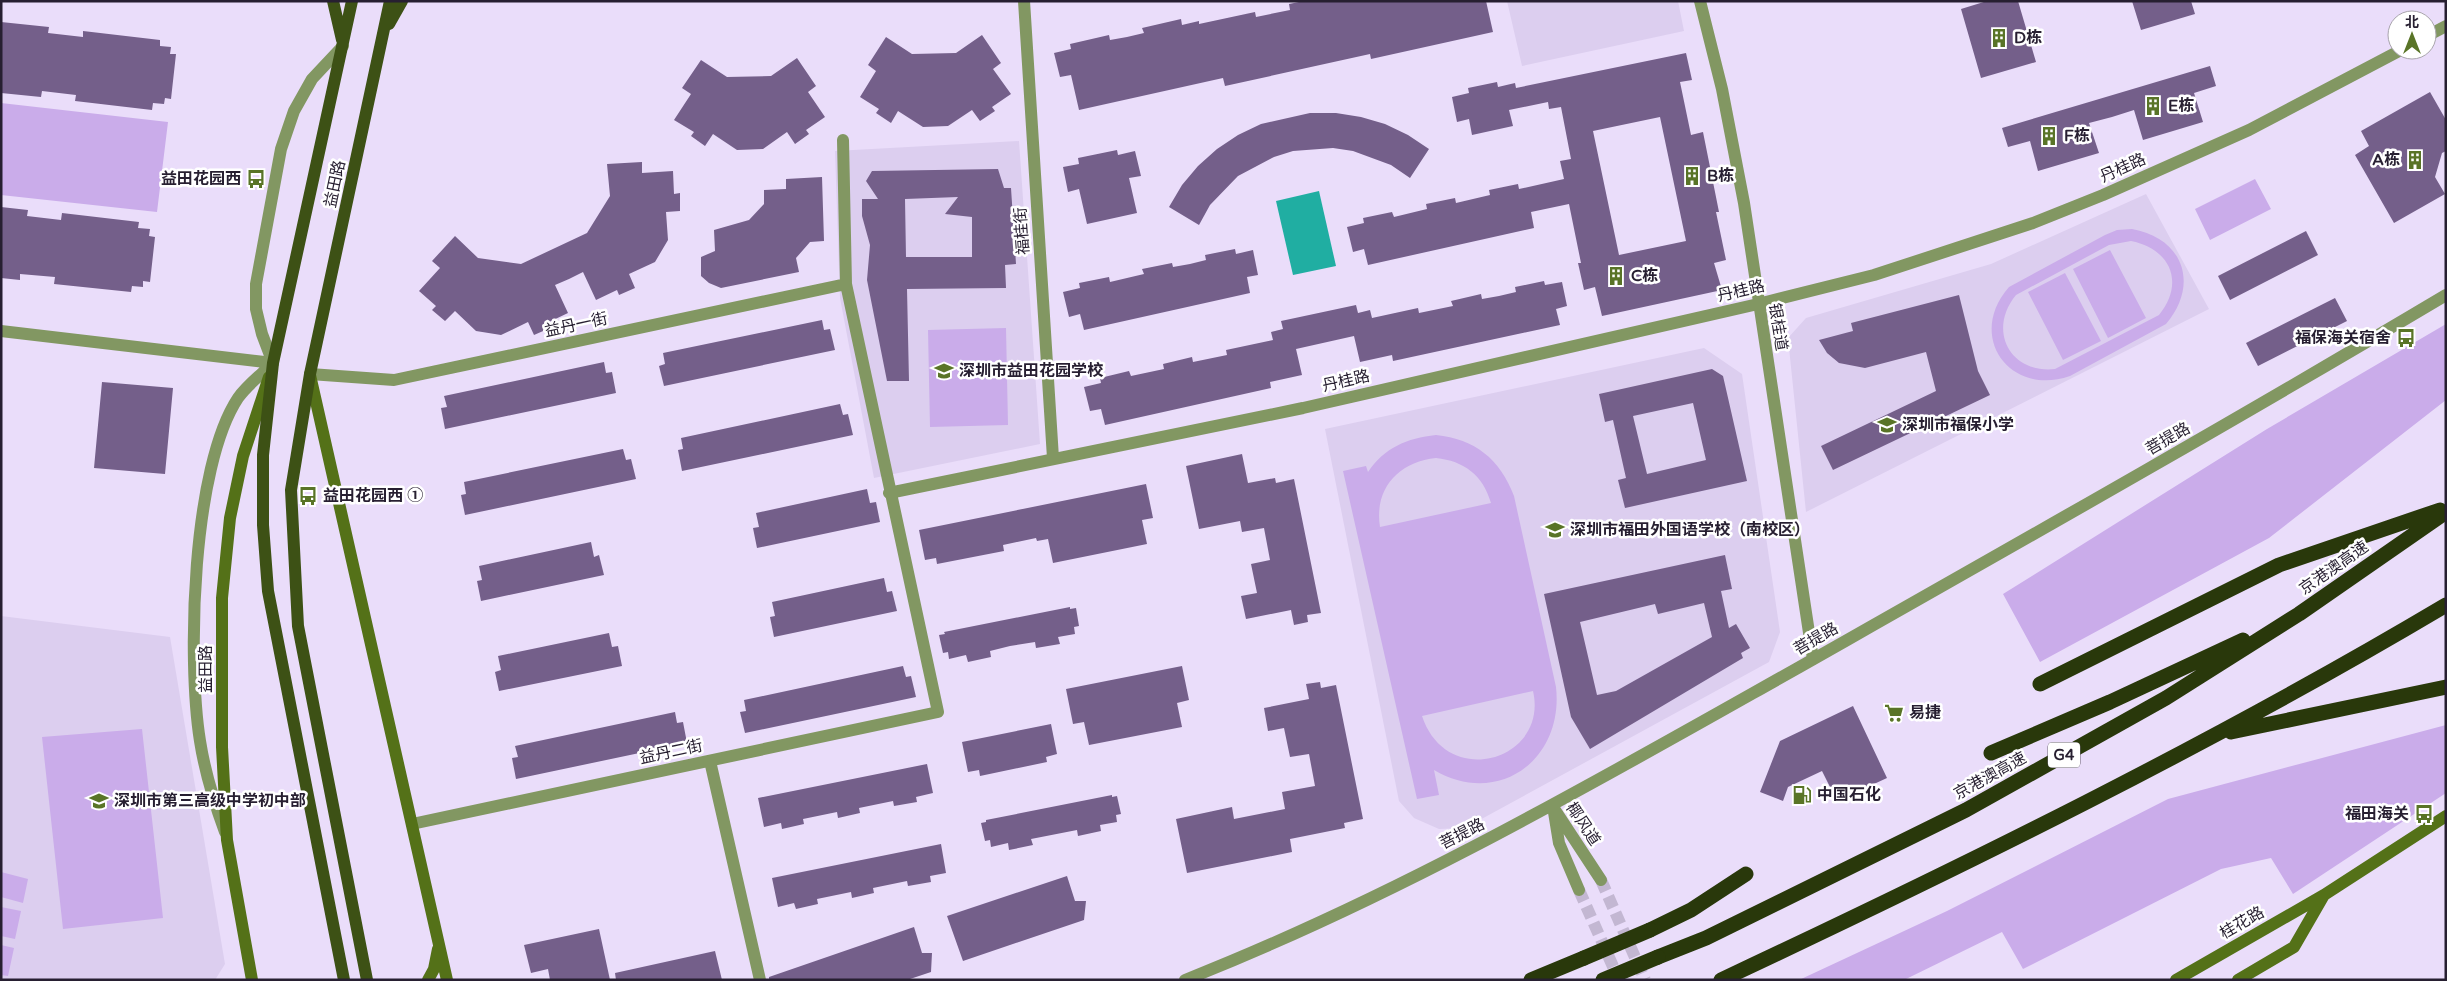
<svg xmlns="http://www.w3.org/2000/svg" width="2447" height="981" font-family="'Varela Round','Noto Sans SC',sans-serif">
<style>
.built{fill:#dcceef}
.green{fill:#caacea;fill-rule:evenodd}
.water{fill:#20aea2}
.building{fill:#745f8a;fill-rule:evenodd}
.lines{fill:none;stroke-linecap:round;stroke-linejoin:round}
.tertiary-tunnel{stroke:#c3b7d2;stroke-width:12;stroke-dasharray:12 6;stroke-linecap:butt}
.minor{stroke:#829762;stroke-width:12}
.tertiary{stroke:#829762;stroke-width:12}
.secondary{stroke:#547118;stroke-width:12}
.primary{stroke:#3d5115;stroke-width:12}
.motorway{stroke:#29380b;stroke-width:15}
.motorway-bridge{stroke:#29380b;stroke-width:15}
.labels{text-anchor:middle;dominant-baseline:central;stroke-width:5;stroke-linejoin:round;paint-order:stroke}
.shield{fill:#fff;stroke:#68626f;stroke-width:1}
.shield-label{font-size:15px;font-weight:bold;fill:#271f31}
.poi-label{font-size:16px;font-weight:bold;fill:#271f31;stroke:#fff;text-anchor:start}
.street-label{font-size:16px;fill:#271f31;stroke:#fff}
</style>
<rect width="100%" height="100%" fill="#eaddfa"/>
<path class="built" d="M1507,1h171l6,30 -162,35z
M1019,141l21,303 -166,34 -34,-180 -5,-147z
M2146,194l63,115 -403,203 -18,-174 18,-20 185,-54z
M1704,348l38,26 38,258 -11,30 -304,166 -26,1 -25,-11 -15,-17 -74,-372z
M1,616l169,21 55,327 -10,16h-214z"/>
<path class="green" d="M1,103l167,19 -11,90 -156,-17z
M2255,179l16,30 -61,31 -15,-31z
M2132,229c51,9 68,55 34,95l-96,52c-61,21 -104,-40 -61,-89l96,-52 12,-5zM2131,241c40,8 54,42 28,74l-104,54c-45,5 -68,-39 -39,-74l93,-50z
M2110,250l36,68 -38,20 -35,-69z
M2065,273l36,68 -38,19 -35,-68z
M2446,324v76l-177,138 -229,124 -37,-68 264,-165z
M1006,328l2,97 -78,2 -2,-97z
M1436,435c39,4 64,24 78,61l42,191c8,72 -57,121 -122,83l5,25 -22,4 -74,-328 23,-5 2,6c16,-24 39,-34 68,-37zM1436,458c28,3 47,17 55,45l-111,24c-6,-38 18,-65 56,-69zM1533,691c16,69 -86,100 -111,25z
M2446,725v68l-153,101 -22,-36 -50,11 -198,100 -21,-37 -98,48h-105l148,-69 221,-112z
M142,729l21,189 -100,11 -21,-192z
M1,872l27,7 -5,24 -22,-6z
M1,907l20,4 -6,28 -14,-3z
M1,945l13,3 -6,28 -7,-1z"/>
<path class="water" d="M1319,191l17,75 -43,9 -17,-74z"/>
<path class="building" d="M1304,1h182l7,31 -122,27 -1,-5 -145,32 -2,-8 -144,32 -8,-35 -11,2 -6,-24 17,-4 -1,-5 39,-9 1,5 17,-3 17,-4 -2,-5 39,-9 1,6 17,-4v3l56,-12 1,5 34,-7 -1,-6z
M1987,1h31l18,61 -55,16 -20,-69z
M2132,1h59l4,13 -54,16z
M1,22l48,5 -1,6 35,4v-6l77,9v6l11,1 -1,7h6l-5,45 -6,-1 -1,6 -11,-1 -1,7 -77,-9 1,-6 -34,-4 -1,6 -40,-4z
M982,35l19,28 -8,6 18,25 -19,13 3,4 -15,10 -8,-11 -24,16 -25,1 -25,-16 -7,12 -15,-10 3,-4 -19,-12 16,-26 -8,-6 18,-28 26,17 44,-1z
M1686,53l6,27 -12,2 11,53 12,-3 16,80h-3l10,48 -12,3 8,27 -120,26 -7,-29 -11,3 -6,-27h3l-12,-59 -38,8 3,16 -166,37 -4,-16 -11,3 -6,-25 17,-4 -1,-5 29,-6 2,5 33,-8 -1,-5 29,-6 1,5 34,-8 -1,-5 29,-6 1,5 45,-10 -4,-18 11,-2 -10,-52 -12,2 -1,-7 -39,8 4,16 -41,9 -3,-16 -12,3 -5,-25 17,-4 -1,-5 29,-6 1,5 17,-4 1,5zM1660,117l26,124 -67,14 -26,-124z
M797,58l19,28 -8,6 17,25 -19,13 3,4 -14,10 -8,-12 -24,17 -26,1 -24,-16 -8,12 -14,-10 3,-4 -20,-12 17,-26 -9,-6 19,-28 26,17 44,-1z
M2210,66l6,20 -22,7 9,29 -60,18 -9,-30 -22,7 -23,6 10,30 -61,18 -8,-30 -22,6 -6,-19z
M2430,92l16,28v31l-4,2 -7,24 10,17 -51,29 -39,-68 14,-9 -8,-15z
M1310,113h26l25,4 24,7 23,11 21,14 -19,29 -19,-13 -38,-14 -20,-3 -40,3 -19,6 -36,19 -28,29 -11,20 -30,-18 13,-22 16,-19 19,-17 21,-14 23,-11z
M1117,150l1,5 17,-4 6,25 -12,2 8,35 -50,11 -8,-35 -11,3 -5,-25 16,-3 -1,-6z
M642,162v11l31,-2 1,23 6,-1v18l-14,1 2,28 -13,22 -26,12 6,14 -16,7 -2,-5 -21,10 -13,-28 -14,7 -14,6 13,28 -21,10 3,5 -16,7 -6,-13 -27,13 -25,-4 -21,-20 -10,10 -13,-11 4,-4 -17,-15 21,-23 -8,-7 23,-25 23,22 43,6 66,-31 23,-37 -3,-32z
M998,169l6,19h7l5,76 -11,1 1,23 -99,1 2,92h-22l-20,-101 3,-35 -8,-29v-17h16l-12,-18 6,-10zM958,197l-13,17 27,3v40h-66l-1,-58z
M822,177l2,64 -14,1 -14,16 3,14 -78,16 -12,-5 -8,-7v-19l14,-6 -1,-21 35,-10 15,-16v-14l22,-1v-10z
M1,207l27,3 -1,6 34,4 1,-7 77,9 -1,6 12,1 -1,7 6,1 -5,45 -7,-1v6l-11,-1 -1,6 -77,-8 1,-7 -35,-3v6l-19,-2z
M2306,231l12,24 -88,45 -12,-24z
M1235,249l1,5 17,-4 5,25 -11,2 3,16 -166,37 -4,-16 -11,3 -6,-25 17,-4 -1,-5 30,-6 1,5 34,-8 -2,-5 30,-6 1,4 17,-3 16,-4 -1,-5z
M1544,281l1,4 17,-3 5,24 -11,3 4,16 -167,36 -1,-6 -32,7 -6,-26 -58,13 6,26 -32,7 1,6 -166,37 -4,-16 -11,2 -6,-24 17,-4 -1,-5 29,-7 2,5 33,-7 -1,-5 29,-7 1,5 34,-7 -1,-5 47,-10 -2,-8 12,-3 -2,-8 75,-16 2,8 12,-3 2,8 46,-10 1,5 34,-7 -2,-5 30,-7 1,5 17,-3 17,-4 -1,-5z
M1959,295l19,76 12,24 -157,75 -12,-24 115,-55 -10,-39 -61,16 -26,-5 -12,-10 -8,-13 34,-9 -2,-8z
M2335,298l12,23 -89,45 -12,-23z
M822,320l2,10 6,-1 5,21 -171,36 -5,-20 6,-2 -2,-11z
M604,362l2,11 6,-1 4,21 -171,36 -4,-21 6,-1 -3,-11z
M1712,369l11,7 24,105 -122,27 -7,-28 8,-2 -13,-58 -8,2 -6,-28zM1693,403l13,57 -59,14 -14,-58z
M102,382l71,6 -8,86 -71,-6z
M840,404l3,11 5,-1 5,21 -171,36 -4,-21 5,-1 -2,-11z
M623,449l3,11 5,-1 5,20 -171,36 -4,-20 5,-1 -2,-12z
M1242,454l6,29 27,-5 1,5 18,-4 27,134 -14,2 1,7 -14,3 -3,-15 -45,9 -5,-23 16,-3 -6,-29 19,-4 -6,-32 -22,4 -2,-11 -41,8 -13,-63z
M1146,484l7,34 -11,2 5,24 -94,19 -5,-24 -11,2 -1,-3 -33,7 1,6 -67,13 -1,-6 -11,2 -6,-30z
M867,489l3,14 6,-1 4,20 -123,26 -4,-20 6,-1 -3,-14z
M591,542l3,15 5,-2 5,20 -123,26 -4,-20 5,-1 -3,-14z
M1725,555l7,34 -11,2 8,37 7,-4 14,24 -9,5 2,5 -153,91 -19,-32 -27,-123zM1704,603l8,34 -96,54 -19,4 -17,-73 75,-18 3,10z
M884,578l3,14 5,-1 5,20 -123,26 -4,-20 5,-1 -3,-14z
M1070,607v2l6,-1 3,18 -5,1 1,7 -17,3 2,7 -24,4 -1,-6 -25,4 -20,5 1,6 -23,5 -2,-7 -17,4 -1,-7 -5,1 -4,-18 6,-1 -1,-2z
M609,633l3,14 6,-1 4,20 -123,25 -4,-19 6,-2 -3,-14z
M903,666l3,11 5,-1 5,21 -171,36 -5,-21 6,-1 -2,-11z
M1182,666l7,34 -12,3 5,24 -93,18 -5,-23 -11,2 -7,-35z
M1320,682l1,6 15,-3 27,134 -19,4 1,5 -55,11 2,13 -105,21 -11,-54 56,-12 2,12 51,-10 -3,-17 33,-6 -6,-32 -19,3 -6,-29 -16,3 -4,-23 45,-9 -3,-15z
M1853,706l34,72 -50,23 -15,-30 -34,16 -5,14 -23,-9 20,-51z
M675,712l2,11 6,-1 4,21 -171,36 -4,-21 6,-1 -3,-11z
M1051,724l6,30 -11,3 1,5 -67,14 -1,-6 -11,2 -6,-30z
M927,764l6,29 -17,4 1,5 -23,4 -1,-5 -34,7 1,5 -22,5 -1,-6 -34,7 1,5 -22,5 -1,-6 -17,4 -6,-29z
M1112,795v2l5,-1 4,18 -5,1 1,7 -17,3 1,6 -23,5 -1,-6 -46,9 2,6 -24,5 -1,-7 -17,4 -1,-7 -5,1 -4,-18 5,-1v-2z
M941,844l5,29 -16,3 1,6 -23,4 -1,-5 -34,7 1,5 -22,5 -1,-6 -34,7 1,5 -22,5 -2,-6 -16,4 -6,-29z
M1067,876l8,25h11l-2,19 -121,41 -16,-45z
M914,927l8,26h10l-1,19 -24,8h-138v-3z
M599,929l11,51h-60l-2,-11 -17,4 -7,-28z
M715,951l7,29h-106l-1,-7z"/>
<g class="lines">
<path class="tertiary-tunnel" d="M1601,880l44,100
M1579,890l40,90"/>
<path class="minor" d="M1024,1l29,457
M1700,1l22,88 22,114 69,456
M2427,36l19,-10
M1,331l272,32
M273,363l-11,-29 -6,-25v-25l25,-135 13,-38 18,-32 31,-33
M310,374l84,6 452,-96
M889,493l414,-85 455,-104 116,-29 159,-52 70,-28 146,-65 152,-80
M710,761l50,219
M412,824l526,-112 -92,-428 -3,-144
M225,832c-11,-30 -20,-59 -25,-91 -13,-82 -8,-274 38,-343 9,-13 24,-24 35,-35"/>
<path class="tertiary" d="M1553,806l6,37 20,47
M1555,810l46,70
M1185,980c213,-84 412,-199 611,-311 217,-123 435,-246 650,-374"/>
<path class="secondary" d="M310,375l137,605
M252,980l-25,-140 -5,-93v-149l8,-80 13,-62 26,-79
M428,980l6,-11 4,-20
M2176,980l148,-85 122,-79
M2238,980l56,-33 30,-52"/>
<path class="primary" d="M333,1l9,39
M389,24l13,-23
M344,980l-76,-389 -5,-66v-70l10,-92 79,-362
M367,980l-69,-354 -7,-136 19,-116 80,-373"/>
<path class="motorway" d="M2040,684l239,-119 161,-55
M2231,732l215,-45
M1991,753l119,-51 133,-62
M1650,930l41,-20 55,-36
M1658,957l48,-19 260,-128 200,-112 133,-84 147,-102
M1531,980l53,-22
M1721,980c247,-116 491,-236 725,-375"/>
<path class="motorway-bridge" d="M1584,958l66,-28
M1603,980l55,-23"/>
</g>
<defs>
<g id="building-bare" transform="scale(1.5)"><path d="M-4-6H4V6H1V3H-1V6H-4ZM-2.5-4.3h1.7v1.8h-1.7ZM.8-4.3h1.7v1.8H.8ZM-2.5-1h1.7V.8h-1.7ZM.8-1h1.7V.8H.8Z" fill="#597427" stroke="#fff" stroke-width="2.5" paint-order="stroke"/></g>
<g id="bus-bare" transform="scale(1.5)"><path d="M-5-6H5V4H4V6H2V4H-2V6H-4V4H-5ZM-3.5-4V0h7V-4ZM-3.5 1.2v1.5H-2V1.2ZM2 1.2v1.5H3.5V1.2Z" fill="#597427" stroke="#fff" stroke-width="2.5" paint-order="stroke"/></g>
<g id="school-bare" transform="scale(1.5)"><path d="M0-5L7-2L0 1L-7-2ZM-4 1L0 2.5L4 1V4Q0 6-4 4Z" fill="#597427" stroke="#fff" stroke-width="2.5" paint-order="stroke"/></g>
<g id="supermarket-bare" transform="scale(1.5)"><path d="M-6-5.5h2.5l.6 2H6L4.5 2H-2.5L-4.4-4H-6ZM-1.5 3.2a1.3 1.3 0 1 0 .1 0ZM3 3.2a1.3 1.3 0 1 0 .1 0Z" fill="#597427" stroke="#fff" stroke-width="2.5" paint-order="stroke"/></g>
<g id="fuel-bare" transform="scale(1.5)"><path d="M-5.5-6h7V0h2V4h1.3V-2.5L3-4.5l.8-.8L6-3V5H2.5V1h-1V6h-7ZM-4.2-4.7v3.2H.2V-4.7Z" fill="#597427" stroke="#fff" stroke-width="2.5" paint-order="stroke"/></g>
</defs>
<g fill-rule="evenodd">
<use href="#building-bare" x="1999" y="38"/>
<use href="#building-bare" x="2153" y="106"/>
<use href="#building-bare" x="2049" y="136"/>
<use href="#building-bare" x="2415" y="160"/>
<use href="#building-bare" x="1692" y="176"/>
<use href="#bus-bare" x="256" y="179"/>
<use href="#building-bare" x="1616" y="276"/>
<use href="#bus-bare" x="2406" y="338"/>
<use href="#school-bare" x="944" y="371"/>
<use href="#school-bare" x="1887" y="425"/>
<use href="#bus-bare" x="308" y="496"/>
<use href="#school-bare" x="1555" y="530"/>
<use href="#supermarket-bare" x="1894" y="713"/>
<use href="#fuel-bare" x="1802" y="795"/>
<use href="#school-bare" x="99" y="801"/>
<use href="#bus-bare" x="2424" y="814"/>
</g>
<g class="labels">
<rect class="shield" x="2048" y="742.5" width="32" height="25" rx="4"/>
<g class="shield-label">
<text x="2064" y="755">G4</text>
</g>
<g class="poi-label">
<text x="2014" y="38">D栋</text>
<text x="2168" y="106">E栋</text>
<text x="2064" y="136">F栋</text>
<text x="2400" y="160" text-anchor="end">A栋</text>
<text x="1707" y="176">B栋</text>
<text x="241" y="179" text-anchor="end">益田花园西</text>
<text x="1631" y="276">C栋</text>
<text x="2391" y="338" text-anchor="end">福保海关宿舍</text>
<text x="959" y="371">深圳市益田花园学校</text>
<text x="1902" y="425">深圳市福保小学</text>
<text x="323" y="496">益田花园西 ①</text>
<text x="1570" y="530">深圳市福田外国语学校（南校区）</text>
<text x="1909" y="713">易捷</text>
<text x="1817" y="795">中国石化</text>
<text x="114" y="801">深圳市第三高级中学初中部</text>
<text x="2409" y="814" text-anchor="end">福田海关</text>
</g>
<g class="street-label">
<text transform="translate(2123 168) rotate(-24)">丹桂路</text>
<text transform="translate(335 184) rotate(-78)">益田路</text>
<text transform="translate(1022 231) rotate(-94)">福桂街</text>
<text transform="translate(1741 291) rotate(-13)">丹桂路</text>
<text transform="translate(576 325) rotate(-12)">益丹一街</text>
<text transform="translate(1778 327) rotate(81)">银桂道</text>
<text transform="translate(1346 381) rotate(-13)">丹桂路</text>
<text transform="translate(2168 439) rotate(-30)">菩提路</text>
<text transform="translate(2334 568) rotate(-35)">京港澳高速</text>
<text transform="translate(1816 639) rotate(-30)">菩提路</text>
<text transform="translate(206 669) rotate(-90)">益田路</text>
<text transform="translate(671 752) rotate(-12)">益丹二街</text>
<text transform="translate(1990 776) rotate(-29)">京港澳高速</text>
<text transform="translate(1583 824) rotate(56)">椰风道</text>
<text transform="translate(1462 834) rotate(-27)">菩提路</text>
<text transform="translate(2242 923) rotate(-30)">桂花路</text>
</g>
</g>
<rect width="2447" height="981" fill="none" stroke="#271f31" stroke-width="5"/>
<g transform="translate(2412 35)"><circle r="24" fill="#ffffff" stroke="#a9a5ad"/>
<path d="M0-4L9 19L0 12L-9 19Z" fill="#597427"/>
<text y="-8" font-size="14" font-weight="bold" text-anchor="middle" fill="#271f31">北</text>
</g>
</svg>
